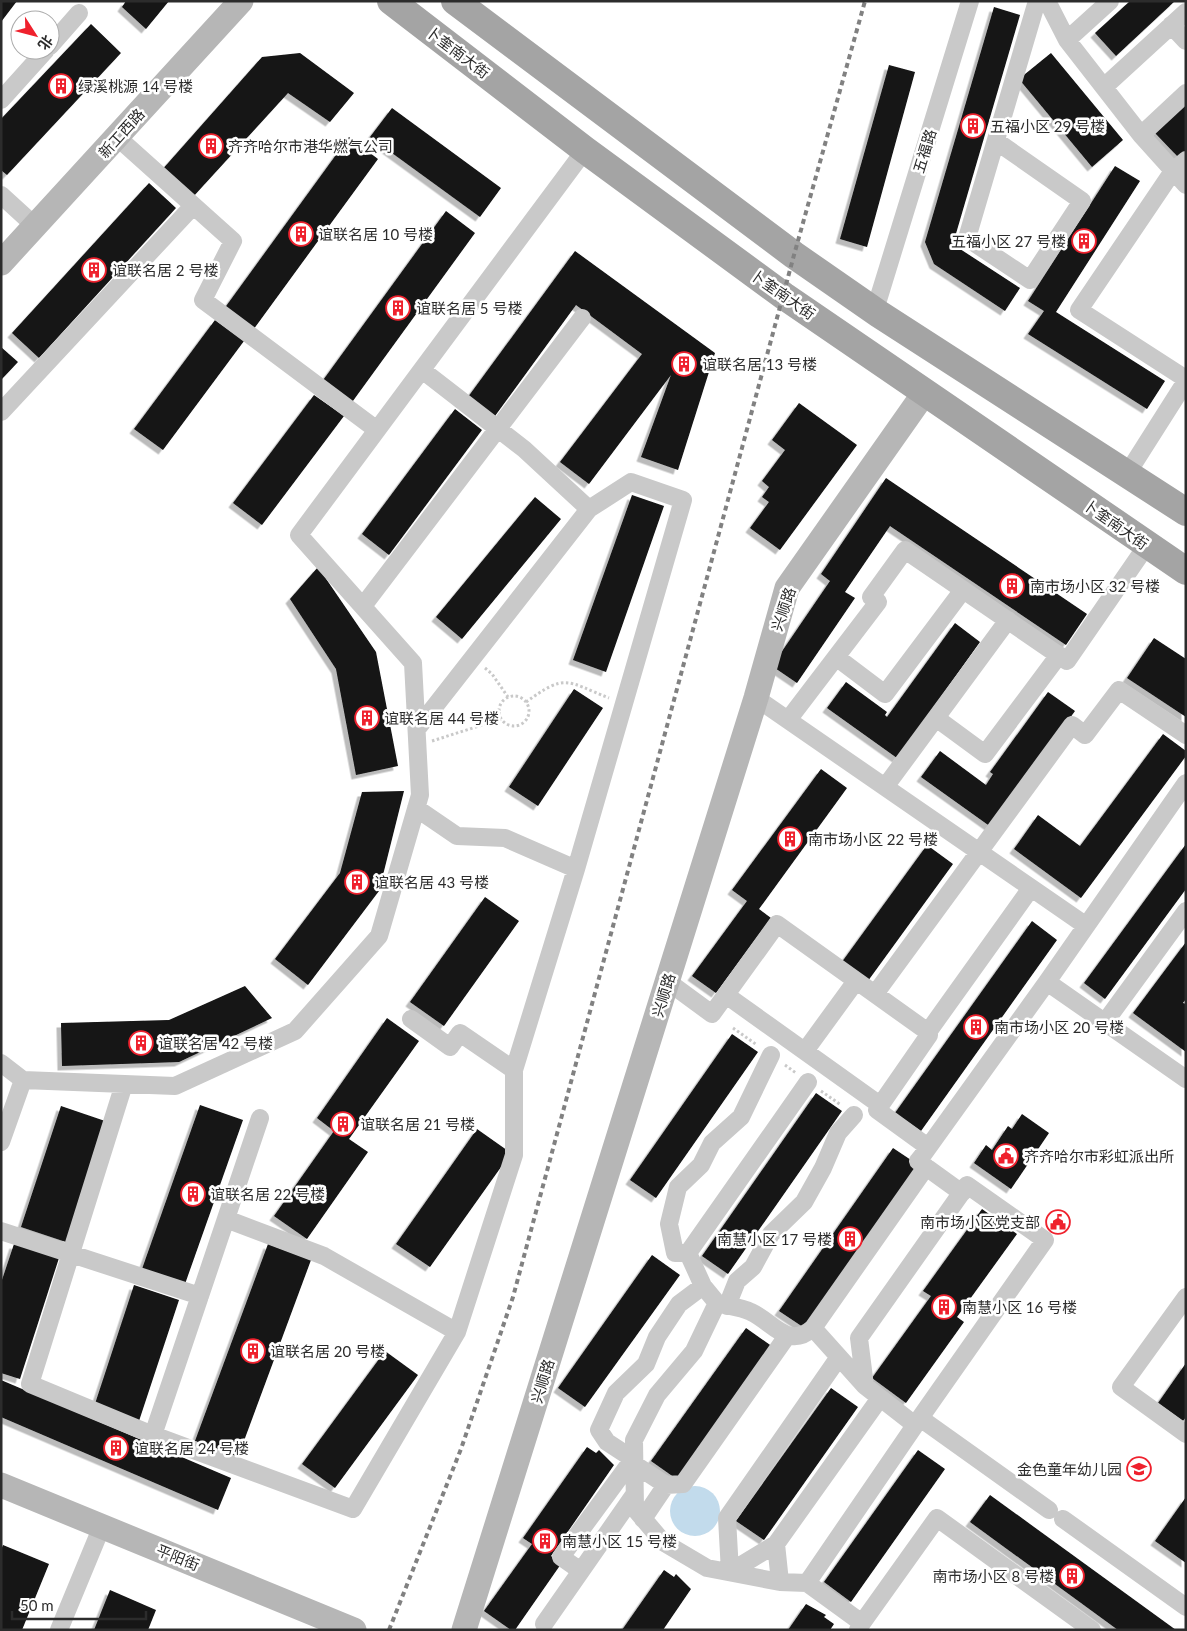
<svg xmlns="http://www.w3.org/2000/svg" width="1187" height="1631" font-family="Lato,'Noto Sans SC',sans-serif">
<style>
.water{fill:#c2dbec}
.building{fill:#131313;filter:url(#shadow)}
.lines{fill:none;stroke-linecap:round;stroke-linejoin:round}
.path{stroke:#c9c9c9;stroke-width:3;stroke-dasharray:2.5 2.5;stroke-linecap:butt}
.street{stroke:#c9c9c9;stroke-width:18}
.secondary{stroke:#b6b6b6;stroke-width:25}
.primary{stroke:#a4a4a4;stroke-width:28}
.rail{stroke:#818181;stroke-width:4;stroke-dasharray:5 4;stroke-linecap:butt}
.labels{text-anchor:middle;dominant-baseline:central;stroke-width:5;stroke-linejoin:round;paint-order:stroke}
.street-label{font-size:15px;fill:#2c2c2c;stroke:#fff}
.poi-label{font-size:15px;fill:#2c2c2c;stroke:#fff;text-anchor:start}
</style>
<defs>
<filter id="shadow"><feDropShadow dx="-4.5" dy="4.5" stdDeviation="0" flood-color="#0004"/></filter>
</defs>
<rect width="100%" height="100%" fill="#fff"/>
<path class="water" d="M670 1511a25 25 0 1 1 50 0a25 25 0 1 1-50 0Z"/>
<path class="building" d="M1,1h16l-16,21z
M126,1h43l-23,28 -24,-22z
M1130,1h45l-59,55 -21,-23z
M994,7l26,8 -65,222 2,10 63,41 -15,23 -71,-47 -9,-22z
M91,24l30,29 -114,122 -6,-5v-51z
M300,53l54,40 -24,29 -42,-29 -96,105 -31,-27 101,-114z
M1051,53l72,87 -31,27 -73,-88z
M889,65l26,7 -48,175 -27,-8z
M1186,104v47l-7,7 -24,-25z
M392,108l109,80 -21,29 -110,-80z
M349,137l29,22 -125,171 -29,-21z
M1115,166l25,15 -84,131 109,69 -18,28 -119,-75 16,-23 -16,-10z
M149,183l27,25 -137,150 -27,-25z
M446,211l29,22 -125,172 -29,-22z
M575,251l140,102 -37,117 -37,-13 30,-82 -82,109 -29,-22 82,-108 -66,-49 -81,111 -27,-19z
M215,320l29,21 -81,109 -29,-21z
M1,347l17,15 -17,18z
M314,395l30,21 -82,109 -29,-22z
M799,403l58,42 -77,105 -30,-22 19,-26 -7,-5 7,-10 -7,-6 23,-31 -13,-10z
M455,409l27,21 -93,125 -27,-21z
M886,478l201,136 -21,31 -176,-119 -45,66 10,6 -58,85 -25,-17 58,-85 -9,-7z
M632,495l32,11 -58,166 -33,-12z
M535,497l26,22 -99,120 -26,-22z
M318,567l58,85 22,114 -42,9 -20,-106 -46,-70z
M955,623l25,19 -83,116 -70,-50 19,-26 41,30 -2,3 2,2z
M1154,638l32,21v58l-59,-39z
M574,689l29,19 -65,98 -29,-19z
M1048,692l27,19 -84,116 -70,-50 19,-26 46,34 7,-11 -3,-2z
M1163,734l23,17v5l-105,142 -67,-49 24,-34 42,31z
M821,769l26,19 -88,121 12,9 -55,75 -24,-17 55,-75 -15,-11z
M404,791l-25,100 -71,94 -33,-26 65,-86 22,-81z
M1186,844v45l-81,110 -21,-16z
M927,845l26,19 -88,121 -26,-19z
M485,897l34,24 -75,105 -34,-24z
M1032,921l25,19 -136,191 -26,-18z
M1186,942v57l-3,4 3,1v48l-53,-39z
M245,986l27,32 -93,44 -117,4 -1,-43 108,-3z
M387,1018l32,23 -70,98 19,13 -61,87 -33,-23 60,-85 -17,-13z
M732,1034l26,18 -102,146 -26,-18z
M816,1093l26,18 -114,163 -26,-18z
M200,1105l43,15 -58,164 -43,-15z
M61,1106l44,15 -39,121 -45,-15z
M1022,1114l27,19 -38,56 -37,-26 12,-18 6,5 16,-24 4,3z
M477,1129l34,24 -81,114 -34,-23z
M893,1148l27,18 -114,163 -27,-18z
M982,1209l35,25 -60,83 7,5 -58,81 -34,-25 59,-82 -8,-5z
M14,1244l45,14 -39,121 -19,-6v-90z
M268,1244l43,16 -73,197 -43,-16z
M652,1255l28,20 -95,132 -27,-19z
M134,1285l45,15 -40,121 -45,-14z
M746,1328l27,19 -95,133 -27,-19z
M385,1351l33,24 -83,113 -33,-24z
M1186,1363v54l-3,4 -25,-18z
M1,1380l230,98 -13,32 -217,-93z
M831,1388l27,19 -94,133 -28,-19z
M587,1447l9,6 3,-3 15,15 -63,91 10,8 -46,66h-4l-27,-19 48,-67 -9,-6z
M918,1450l27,19 -94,133 -27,-20z
M990,1495l186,135h-58l-148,-108z
M1186,1497v66l-31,-22z
M3,1545l46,19 -27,66h-21v-80z
M664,1570l10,7 2,-3 15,15 -28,41h-41z
M110,1590l46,20 -8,20h-54z
M806,1604l20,11 -2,2 10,7 -4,6h-42z"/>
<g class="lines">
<path class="path" d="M485,668l7,6 16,23
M499 711a15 15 0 1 1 30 0a15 15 0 1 1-30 0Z
M526,702c40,-29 40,-21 83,-4
M432,741l69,-22
M733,1028l24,17
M785,1065l11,8
M821,1091l20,14"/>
<path class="street" d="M1047,1l20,39 74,95 45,50
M1171,25l15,16
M1067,40l43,-39
M50,46l29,-33
M1104,87l82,-75
M1,100l45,-50
M1141,135l45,-42
M117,137l116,104 -30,59 174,130
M996,141l86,60 -52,79 -63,-42 70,-237
M1186,160l-13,11 -94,139 107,69
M1,195l34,31
M878,300l92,-299
M1,412l192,-206
M1127,474l59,-93
M363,606l219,-288
M836,657l49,37 78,-104
M756,698l329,227
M936,718l49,36 74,-99
M788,720l90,-118 -7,-5 34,-47 162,111 80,-116
M417,729l172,-220
M885,787l123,-167
M416,808l41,28 48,2 71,31
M667,981l45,33 65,-90 151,108 103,-144
M1047,982l139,97
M875,994l197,-269 13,10 34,-45 67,45
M726,995l154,110
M411,1019l39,28 10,-14 54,37 62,-201 107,-369 -52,-18 -42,27 -65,-60 -102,-79
M1105,1022l81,-111
M805,1051l51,-70
M1,1063l22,17
M124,1084l-94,300 123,51 200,74 104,-177 57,-177v-85
M1,1142l22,-62 152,6 120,-55 84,-95 41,-141 -7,-132 -114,-128 286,-385
M928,1147l-51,-37 52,-75
M926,1167l36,26
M226,1219l98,37 133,76
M1,1231l199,65
M688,1253h-13l-6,-29 9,-37 23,-22 11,-22 29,-26 30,-62
M703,1286l-15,-33 120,-171
M1186,1297l-65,90 65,47
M727,1306l10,-25 16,-14 18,-33 33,-32 19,-34 15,-35 16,-18
M813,1328l52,58
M839,1357l-112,161 3,54 46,-28 104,-146
M915,1425l-50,-39 -6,-48 108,-153 78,55 -125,178 129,92
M153,1435l107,-317
M634,1464l32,21 -23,34
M666,1485l17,-1 104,-148
M1063,1519l123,88
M776,1544l4,38
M581,1571l-20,-14 72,-98 -26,-17 -8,-12 17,-37 30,-29 11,-27 22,-33 24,-18 14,17
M807,1583l113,-165
M862,1623l75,-105 155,112
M544,1624l90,-129
M59,1630l43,-104
M858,1630l4,-7 -55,-40 -27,-1 -73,-14 -44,-26 -28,-33 -1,-69 23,-45 37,-44 23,-48c11,3 24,4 34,9 22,10 37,38 62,16l113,-161 -8,-6 4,-5 125,-174 139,-199"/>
<path class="secondary" d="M1,263l240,-262
M1,1485l353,145
M464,1630l292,-932 31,-110 138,-196"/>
<path class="primary" d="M391,1l194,149 199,146 402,275
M455,1l339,254 85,59 307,198"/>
<path class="rail" d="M389,1630l72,-181 52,-152 281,-1042 71,-254"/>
</g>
<defs>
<g id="building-ring" transform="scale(1.25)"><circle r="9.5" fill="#fff" stroke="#ef212d" stroke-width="1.5"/><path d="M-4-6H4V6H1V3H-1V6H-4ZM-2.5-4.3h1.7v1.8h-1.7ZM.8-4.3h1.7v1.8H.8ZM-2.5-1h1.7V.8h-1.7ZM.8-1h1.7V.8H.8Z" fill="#ef212d"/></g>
<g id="civic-ring" transform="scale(1.25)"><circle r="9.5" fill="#fff" stroke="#ef212d" stroke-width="1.5"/><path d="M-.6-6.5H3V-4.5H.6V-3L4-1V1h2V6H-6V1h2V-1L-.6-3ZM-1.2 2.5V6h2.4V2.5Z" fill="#ef212d"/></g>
<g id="school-ring" transform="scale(1.25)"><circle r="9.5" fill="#fff" stroke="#ef212d" stroke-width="1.5"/><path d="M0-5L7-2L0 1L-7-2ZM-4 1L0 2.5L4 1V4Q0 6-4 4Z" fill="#ef212d"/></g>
</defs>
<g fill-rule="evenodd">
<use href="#building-ring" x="61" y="86"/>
<use href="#building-ring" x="973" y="126"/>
<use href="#building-ring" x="211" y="146"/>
<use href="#building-ring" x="301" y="234"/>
<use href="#building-ring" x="1084" y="241"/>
<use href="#building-ring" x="94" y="270"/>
<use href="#building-ring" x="398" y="308"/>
<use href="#building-ring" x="684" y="364"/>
<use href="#building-ring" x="1012" y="586"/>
<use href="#building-ring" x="367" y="718"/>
<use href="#building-ring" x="790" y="839"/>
<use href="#building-ring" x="357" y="882"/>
<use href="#building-ring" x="976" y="1027"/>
<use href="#building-ring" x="141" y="1043"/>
<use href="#building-ring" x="343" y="1124"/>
<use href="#civic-ring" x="1006" y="1156"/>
<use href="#building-ring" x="193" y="1194"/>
<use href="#civic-ring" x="1058" y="1222"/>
<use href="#building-ring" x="850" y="1239"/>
<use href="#building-ring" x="944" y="1307"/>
<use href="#building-ring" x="253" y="1351"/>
<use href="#building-ring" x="116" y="1448"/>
<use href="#school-ring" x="1139" y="1469"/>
<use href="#building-ring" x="545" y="1541"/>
<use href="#building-ring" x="1072" y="1576"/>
</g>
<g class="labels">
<g class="street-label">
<text transform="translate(458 52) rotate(37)">卜奎南大街</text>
<text transform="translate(121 133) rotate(-48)">新工西路</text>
<text transform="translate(924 151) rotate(-73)">五福路</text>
<text transform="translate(783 294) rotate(35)">卜奎南大街</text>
<text transform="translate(1116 524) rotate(35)">卜奎南大街</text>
<text transform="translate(783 609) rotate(-71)">兴顺路</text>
<text transform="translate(663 995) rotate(-73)">兴顺路</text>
<text transform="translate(542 1381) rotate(-73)">兴顺路</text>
<text transform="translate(178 1557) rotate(22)">平阳街</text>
</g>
<g class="poi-label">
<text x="78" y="86">绿溪桃源 14 号楼</text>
<text x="990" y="126">五福小区 29 号楼</text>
<text x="228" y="146">齐齐哈尔市港华燃气公司</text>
<text x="318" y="234">谊联名居 10 号楼</text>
<text x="1066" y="241" text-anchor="end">五福小区 27 号楼</text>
<text x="112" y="270">谊联名居 2 号楼</text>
<text x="416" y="308">谊联名居 5 号楼</text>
<text x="702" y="364">谊联名居 13 号楼</text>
<text x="1030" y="586">南市场小区 32 号楼</text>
<text x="384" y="718">谊联名居 44 号楼</text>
<text x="808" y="839">南市场小区 22 号楼</text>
<text x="374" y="882">谊联名居 43 号楼</text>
<text x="994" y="1027">南市场小区 20 号楼</text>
<text x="158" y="1043">谊联名居 42 号楼</text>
<text x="360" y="1124">谊联名居 21 号楼</text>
<text x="1024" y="1156">齐齐哈尔市彩虹派出所</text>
<text x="210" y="1194">谊联名居 22 号楼</text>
<text x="1040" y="1222" text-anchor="end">南市场小区党支部</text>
<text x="832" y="1239" text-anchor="end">南慧小区 17 号楼</text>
<text x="962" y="1307">南慧小区 16 号楼</text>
<text x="270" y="1351">谊联名居 20 号楼</text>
<text x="134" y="1448">谊联名居 24 号楼</text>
<text x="1122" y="1469" text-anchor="end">金色童年幼儿园</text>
<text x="562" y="1541">南慧小区 15 号楼</text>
<text x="1054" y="1576" text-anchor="end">南市场小区 8 号楼</text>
</g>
</g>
<rect width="1187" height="1631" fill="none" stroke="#2c2c2c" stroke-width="5"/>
<g transform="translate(35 35) rotate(126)"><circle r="24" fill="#ffffff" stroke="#ababab"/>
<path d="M0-4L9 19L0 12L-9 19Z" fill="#ef212d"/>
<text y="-8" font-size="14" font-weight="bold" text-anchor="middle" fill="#2c2c2c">北</text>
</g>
<path d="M12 1611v8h134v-8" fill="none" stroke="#2c2c2c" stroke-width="2.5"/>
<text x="20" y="1611" font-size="15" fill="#2c2c2c" stroke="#ffffff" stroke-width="4" paint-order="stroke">50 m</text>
</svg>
